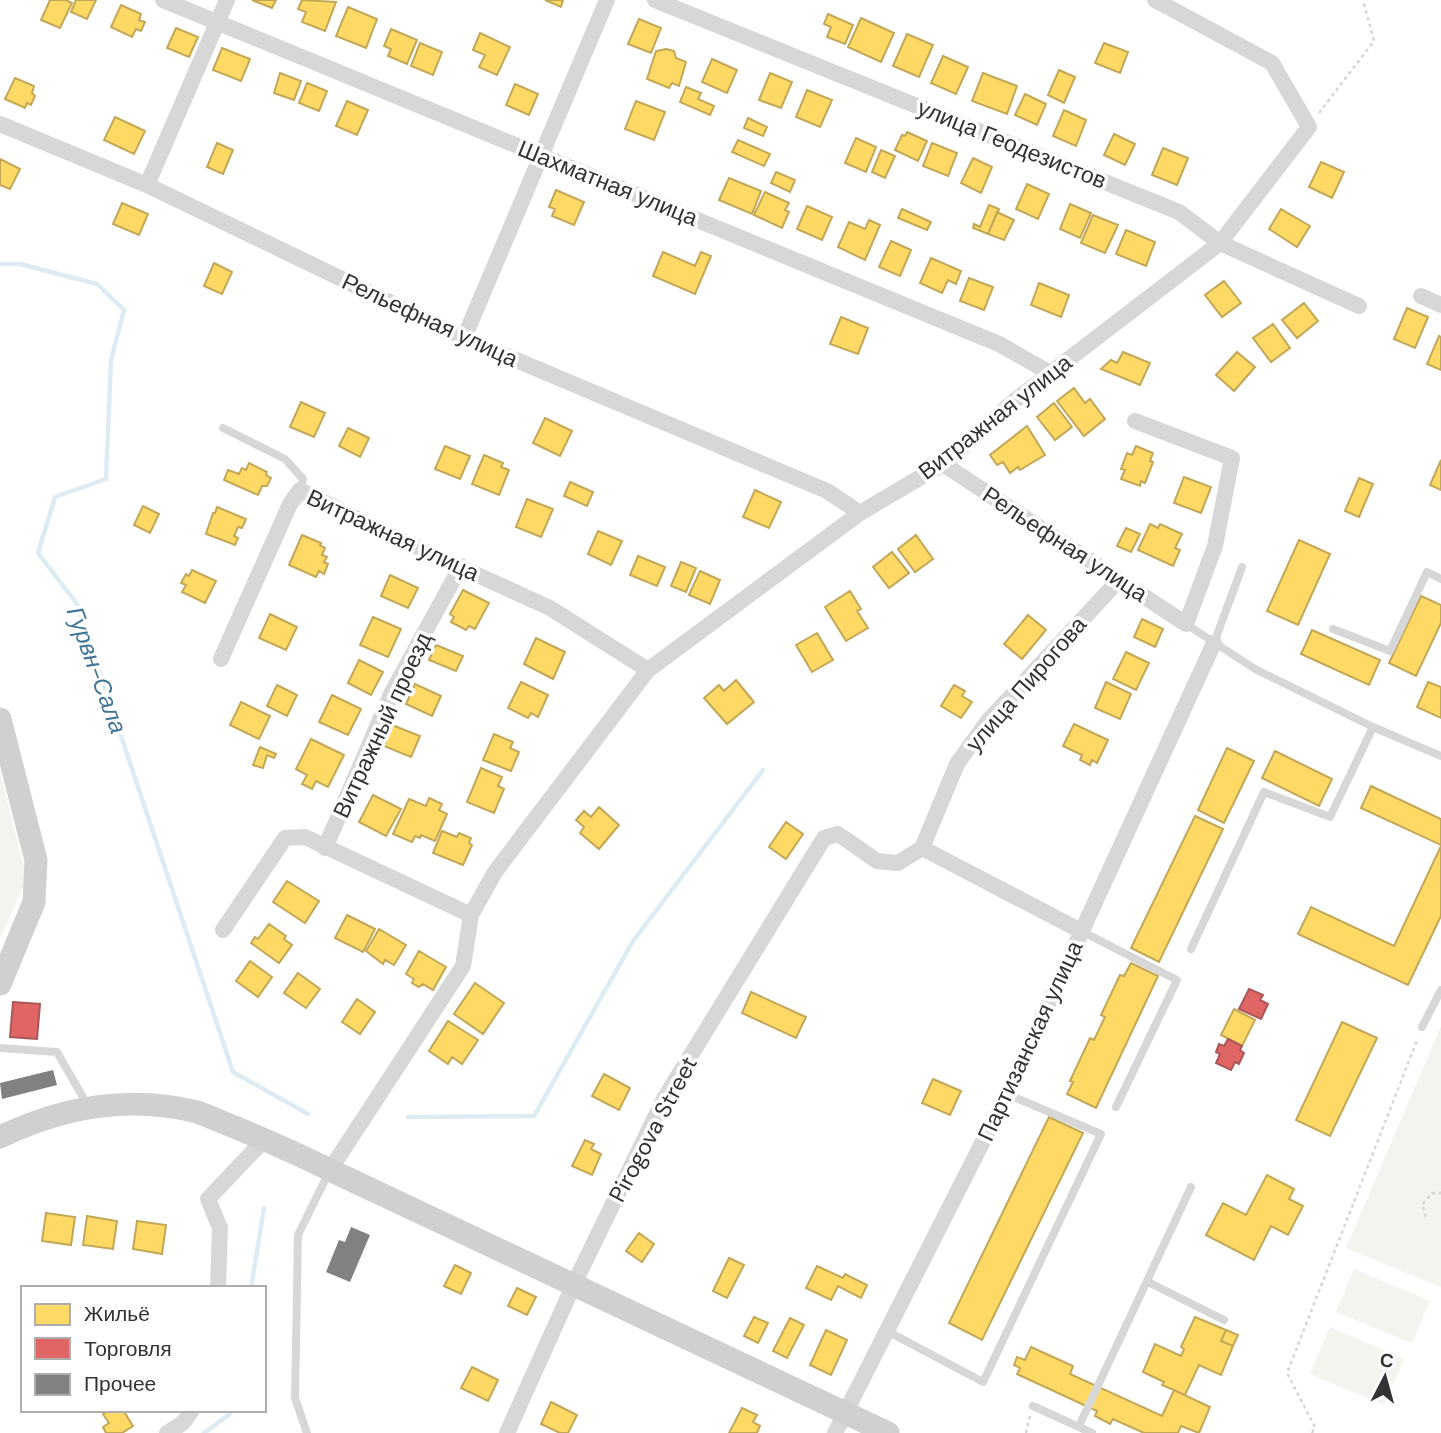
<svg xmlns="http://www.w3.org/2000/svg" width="1441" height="1433" font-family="'DM Sans',sans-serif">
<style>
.green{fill:#f1f5ed}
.homes{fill:#ffd966;stroke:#c2a757;stroke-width:2}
.shops{fill:#e06666;stroke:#ac5757;stroke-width:2}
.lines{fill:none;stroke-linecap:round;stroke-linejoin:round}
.stream{stroke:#ddebf3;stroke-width:4.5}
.building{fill:#818181}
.path{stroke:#d6d6d6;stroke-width:2.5;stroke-dasharray:3.5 3.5;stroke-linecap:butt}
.service{stroke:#d7d7d7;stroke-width:8}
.minor{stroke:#d7d7d7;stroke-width:16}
.secondary{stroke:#d0d0d0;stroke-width:23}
.labels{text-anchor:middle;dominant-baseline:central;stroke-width:7;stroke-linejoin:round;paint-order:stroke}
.street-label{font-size:23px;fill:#333;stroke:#fff}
.water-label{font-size:24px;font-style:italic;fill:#3f7597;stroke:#fff}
</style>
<rect width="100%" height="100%" fill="#fff"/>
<path class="green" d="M0,772l27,107 -27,59z
M1441,1026v261l-95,-39z
M1354,1269l76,32 -18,42 -76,-31z
M1330,1327l74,32 -20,46 -74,-31z"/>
<path class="homes" d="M50,0h16l6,3 -12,25 -19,-8z
M76,0h20l-9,19 -16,-7z
M252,0h24l-4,8z
M302,0l34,2 -11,29 -23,-9 4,-10 -8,-3z
M545,0h18l-2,7z
M121,5l20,9 -2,6 6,2 -4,9 -5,-2 -4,8 -21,-10z
M348,7l29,12 -11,29 -30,-12z
M828,14l25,11 -8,19 -18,-7 4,-10 -7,-3z
M861,18l33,15 -13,29 -33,-15z
M639,19l22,9 -10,25 -23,-9z
M176,28l22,9 -9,20 -22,-9z
M391,29l26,11 -10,24 -19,-8 3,-7 -7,-3z
M480,33l30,14 -13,28 -18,-8 6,-12 -12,-5z
M907,34l26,11 -14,32 -26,-11z
M420,43l22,9 -9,23 -22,-9z
M1104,43l24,9 -8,21 -25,-10z
M222,48l28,11 -9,22 -28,-11z
M666,49l8,2 2,7 10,4 -7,24 -7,-3 -3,5 -22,-9 9,-28z
M943,56l25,11 -12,27 -25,-11z
M712,59l25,11 -10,23 -25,-11z
M1059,70l16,7 -11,26 -16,-8z
M280,73l21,8 -7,19 -20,-7z
M770,73l22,9 -11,26 -22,-8z
M983,73l34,13 -10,28 -35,-13z
M15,78l19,8 -2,7 3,3 -4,9 -4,-2 -2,5 -20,-9z
M307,83l20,8 -8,20 -20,-8z
M515,84l23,10 -9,21 -23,-10z
M686,87l15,6 -3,6 16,7 -4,9 -30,-13z
M807,90l25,10 -12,27 -24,-10z
M1025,94l21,10 -9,21 -22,-10z
M347,101l21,9 -11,25 -21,-9z
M636,101l29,11 -11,28 -29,-11z
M1064,110l22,10 -10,26 -23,-10z
M115,117l30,14 -11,23 -30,-14z
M748,118l19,9 -4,9 -19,-8z
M907,132l20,9 -9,20 -23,-11 7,-15 3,1z
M1114,134l21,10 -10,21 -21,-10z
M856,138l20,9 -10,25 -21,-9z
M738,140l32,14 -6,12 -32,-14z
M217,143l16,7 -10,24 -16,-7z
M932,143l25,10 -9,23 -25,-10z
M1163,148l25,10 -11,27 -25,-10z
M881,150l14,6 -10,22 -13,-6z
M973,158l19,9 -11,26 -20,-10z
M0,159l20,10 -10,20 -10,-4z
M1321,162l23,10 -12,26 -23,-11z
M776,172l19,8 -5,12 -19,-9z
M729,178l32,13 -9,23 -33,-14z
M1027,184l22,10 -11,25 -22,-10z
M556,190l28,12 -10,23 -22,-9 3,-7 -6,-2z
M765,192l24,11 -4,7 4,2 -7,16 -28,-13z
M122,203l26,11 -9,21 -26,-11z
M1070,204l21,9 -11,25 -20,-9z
M989,205l10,4 -11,25 -15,-6 1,-4 6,3z
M807,206l25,11 -10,23 -25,-11z
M902,209l29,13 -4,8 -29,-12z
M1281,209l29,17 -13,21 -28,-18z
M997,212l17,8 -10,20 -16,-6z
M1093,215l25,10 -13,28 -24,-10z
M869,220l11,5 -15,35 -27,-13 11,-25 16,7z
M1126,230l29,12 -9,24 -30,-12z
M891,241l20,9 -11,26 -21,-9z
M663,252l32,14 6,-14 10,4 -16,38 -42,-18z
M931,258l30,13 -5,13 -8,-4 -6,13 -22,-10z
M214,263l18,9 -10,22 -18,-8z
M969,278l24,9 -9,23 -24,-9z
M1224,281l17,22 -19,14 -17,-22z
M1039,283l30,12 -8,22 -30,-12z
M1304,303l14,18 -21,17 -15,-18z
M1407,308l21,9 -13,31 -21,-9z
M841,317l27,11 -10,26 -28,-10z
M1273,324l17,24 -19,14 -18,-24z
M1439,336l2,1v33l-14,-6z
M1123,352l27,11 -10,22 -39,-16 10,-9 6,3z
M1237,352l18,15 -21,24 -18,-16z
M1074,388l11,15 5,-4 15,20 -21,17 -27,-35z
M301,402l24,11 -11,24 -24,-10z
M1054,403l18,24 -17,13 -18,-23z
M545,418l27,13 -12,25 -27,-13z
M1027,426l18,29 -25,15 -2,-3 -8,6 -7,-11 -6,3 -7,-10z
M348,428l21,10 -9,19 -21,-11z
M445,446l25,10 -10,23 -25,-10z
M1136,446l17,7 -3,8 3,1 -8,21 -4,-2 -1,5 -19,-7 4,-9 -4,-1 6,-16 5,2z
M484,455l19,8 -2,4 8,3 -10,25 -27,-11z
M1441,460v30l-11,-5z
M249,463l18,9 -1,3 5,3 -4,8h-5l-4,9 -34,-15 4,-10 11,4 3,-6 4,2z
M1184,477l27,10 -10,26 -27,-10z
M1359,478l14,6 -14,33 -14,-6z
M570,482l23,10 -6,14 -23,-10z
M755,490l26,12 -12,26 -26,-11z
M527,499l26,10 -12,28 -25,-10z
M143,506l16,8 -9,19 -16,-8z
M217,507l29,12 -4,9 -4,-1 -4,9 4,2 -3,7 -29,-11 7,-21h2z
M1150,524l8,4 2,-4 22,10 -7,14 5,2 -7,16 -35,-16z
M1126,528l14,6 -9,18 -14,-6z
M598,531l24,10 -11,24 -23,-11z
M302,535l19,8 -1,2 5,3 -3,7 5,2 -3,5 4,2 -4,10 -5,-3 -3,6 -27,-12z
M916,535l17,24 -18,13 -17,-23z
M1299,540l31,14 -32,71 -31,-14z
M892,552l17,21 -20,15 -16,-21z
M638,556l27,11 -8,19 -27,-11z
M681,562l15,6 -10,24 -15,-6z
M192,570l24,11 -11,22 -23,-11 4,-7 -5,-2 5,-9 3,2z
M700,571l20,9 -10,24 -21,-9z
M390,575l28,13 -10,20 -27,-12z
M463,590l26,13 -14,26 -6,-3 -3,4 -15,-8 3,-5 -4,-3z
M850,591l11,18 -4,2 11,17 -22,13 -21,-34z
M1421,596l20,9v18l-25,53 -27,-13z
M270,614l27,13 -11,23 -27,-12z
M1028,615l18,15 -24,29 -18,-15z
M373,617l28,12 -13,28 -28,-12z
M1142,619l21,10 -8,18 -21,-10z
M1312,630l68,30 -11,25 -68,-31z
M817,633l16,27 -21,12 -16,-27z
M536,638l29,14 -12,27 -29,-15z
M436,645l27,11 -7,15 -27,-11z
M1126,652l23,11 -13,27 -23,-11z
M359,660l24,12 -12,23 -23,-12z
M736,680l18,22 -27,22 -23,-26 15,-13 5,6z
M521,682l27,13 -10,22 -7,-4 -3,5 -20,-10z
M1106,682l25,12 -11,25 -25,-11z
M1428,682l13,5v31l-24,-11z
M415,684l26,12 -9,20 -26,-12z
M277,685l20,10 -10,21 -20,-10z
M954,685l11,6 -3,5 10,6 -11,16 -20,-12z
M332,695l29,14 -13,26 -29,-13z
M241,702l29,14 -11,23 -29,-14z
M1074,724l34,16 -11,23 -5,-3 -2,5 -10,-5 2,-5 -19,-9z
M392,725l28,11 -9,21 -27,-11z
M494,734l19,8 -3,6 9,4 -8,19 -28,-11z
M311,739l33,16 -16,32 -12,-6 -4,8 -10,-5 5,-9 -11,-6z
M260,747l16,7 -2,4 -7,-3 -4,13 -10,-3z
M1227,748l27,13 -30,62 -26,-13z
M1275,751l57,28 -13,27 -57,-28z
M481,768l21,9 -4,9 6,3 -10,24 -27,-11z
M1371,786l70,33v26l-80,-37z
M373,795l28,14 -15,27 -27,-14z
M429,798l13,6 -3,6 8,4 -12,27 -14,-6 -1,3 -5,-2 -3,6 -19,-8 16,-35 17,7z
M599,807l20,18 -20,24 -19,-16 4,-6 -8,-7 8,-9 7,6z
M1195,816l28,13 -64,133 -28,-14z
M786,822l17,12 -17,25 -17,-12z
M442,831l15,6 2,-4 12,5 -2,5 3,2 -9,20 -30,-12z
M1441,846v70l-33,69 -110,-51 13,-27 83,39z
M287,881l32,20 -14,22 -32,-21z
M347,915l28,14 -12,23 -28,-14z
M269,924l17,12 -2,3 8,6 -13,18 -28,-20 4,-6 3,2z
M379,929l27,16 -12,20 -9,-5 -2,4 -17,-13z
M419,951l27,16 -13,23 -10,-6 -4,3 -7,-4 2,-4 -8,-5z
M250,961l22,16 -14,20 -22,-16z
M1131,963l27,13 -62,132 -29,-14 6,-12 -3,-1 20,-43 4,2 11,-23 -4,-2 19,-40 4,1z
M298,973l22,16 -14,19 -22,-15z
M475,983l29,20 -21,31 -29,-20z
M751,992l55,25 -10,21 -54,-25z
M357,999l18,13 -15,22 -18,-12z
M1234,1009l21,11 -13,26 -21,-11z
M448,1021l30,19 -16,24 -10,-7 -4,7 -19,-13z
M1342,1022l35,16 -47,98 -34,-16z
M604,1074l26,14 -11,22 -27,-14z
M933,1079l28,12 -11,24 -28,-12z
M1049,1117l34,16 -101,207 -33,-17z
M585,1140l9,4 -3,5 10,5 -9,21 -20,-9z
M1267,1175l27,14 -5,10 14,7 -15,29 -17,-9 -17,34 -48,-25 17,-32 23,12z
M46,1213l29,4 -4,28 -29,-4z
M87,1216l30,5 -4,28 -30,-4z
M137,1221l29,4 -4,29 -29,-5z
M639,1233l15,11 -12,18 -16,-11z
M729,1258l15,7 -17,33 -14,-7z
M455,1265l16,8 -10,21 -17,-8z
M817,1266l26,12 2,-4 22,11 -6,13 -23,-12 -7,14 -25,-12z
M517,1288l19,9 -9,18 -19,-9z
M754,1317l14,6 -10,20 -14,-7z
M1195,1317l31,13 -5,11 12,5 -12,29 -22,-10 -14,30 -23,-10 2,-3 -21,-10 12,-28 26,12 3,-7 -3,-2z
M790,1318l14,7 -17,33 -14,-7z
M826,1330l21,10 -16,35 -21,-10z
M1226,1330l12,5 -5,11 -12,-5z
M1031,1347l42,19 -3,8 92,42 12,-26 36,17 -11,26 -18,-7 -3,7h-34l-31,-14 -3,5 -15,-8 2,-5 -80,-37 3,-6 -6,-3 3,-8 8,3z
M472,1367l26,13 -10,21 -27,-13z
M551,1402l26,13 -9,18h-8l-19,-9z
M742,1408l15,7 -4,7 7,4 -3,7h-28z
M110,1410h13l10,16 -11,7h-16l-3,-6 6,-4 -6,-9z"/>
<path class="shops" d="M1249,989l14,6 -3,5 8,4 -7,15 -22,-10z
M13,1002l27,2 -3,35 -27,-2z
M1228,1039l14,7 -2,4 4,3 -5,11 -4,-2 -4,8 -15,-7 4,-9 -4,-2 3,-8 5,2z"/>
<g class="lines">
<path class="stream" d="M0,264h20l77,20 27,26 -13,50 -5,119 -51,18 -17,56 39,51 156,468 75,42
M408,1117l126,-1 99,-175 130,-171
M251,1288l13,-80
M204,1433l26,-19 1,-4"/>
</g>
<path class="building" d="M53,1070l4,15 -55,14 -2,-16z
M351,1227l19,8 -20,47 -24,-10 13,-32 6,2z"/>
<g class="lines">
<path class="path" d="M1319,113l55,-72 -11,-41
M1426,1217l-4,-12 10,-12h9
M1026,1433l4,-17
M1312,1433l3,-6 -28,-54 131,-335"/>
<path class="service" d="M223,428l62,31 18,20 -3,11
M1186,624l69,45 118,58 68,29
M1333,629l57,22 37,-79 14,7
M1214,643l28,-76
M1081,931l96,49 -61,127
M1191,949l73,-157 66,25 43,-90
M1422,1027l19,-37
M0,1048l57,4 31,54
M1148,1282l76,38
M887,1331l96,51 118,-248 -94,-40
M1033,1406l59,27
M1079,1426l112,-239
M307,1433l-12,-35 3,-163 31,-63"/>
<path class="minor" d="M163,0l836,344 51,29
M655,0l524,212 41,31 139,63
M0,124l147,61 317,153 363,153 33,22
M147,185l80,-185
M1421,296l20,9
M464,338l143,-338
M943,464l243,160 29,-78 17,-88 -97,-37
M221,659l69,-155 10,-14 85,43 165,75 98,62
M325,848l67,-156 69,-126
M922,848l159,83
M223,930l62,-92 20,-1 166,78
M330,1170l133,-204 8,-51 24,-43 153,-202 212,-157 83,-49 70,-62 207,-159 89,-116 -37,-64 -117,-63
M218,1288l2,-60 -12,-29 57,-60
M167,1433l16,-10 9,-13
M507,1433l67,-149 90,-185 160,-261 14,-4 39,27 21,2 24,-15 35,-84 31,-43 131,-141
M835,1433l172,-339 207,-451"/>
<path class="secondary" d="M0,719l36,141 -2,42 -34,82
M0,1137c62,-30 130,-42 197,-25 12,4 24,10 35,14 34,14 66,28 98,44l558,263"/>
</g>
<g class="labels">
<g class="street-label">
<text transform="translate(1012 144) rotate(22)">улица Геодезистов</text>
<text transform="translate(608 183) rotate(22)">Шахматная улица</text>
<text transform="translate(430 320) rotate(25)">Рельефная улица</text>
<text transform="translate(995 417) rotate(-38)">Витражная улица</text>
<text transform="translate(393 535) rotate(25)">Витражная улица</text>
<text transform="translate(1065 544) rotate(33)">Рельефная улица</text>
<text transform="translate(1026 684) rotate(-49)">улица Пирогова</text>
<text transform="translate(382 725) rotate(-65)">Витражный проезд</text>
<text transform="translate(1030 1041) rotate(-65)">Партизанская улица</text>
<text transform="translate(653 1129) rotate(-62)">Pirogova Street</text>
</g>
<g class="water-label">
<text transform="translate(97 670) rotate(70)">Гурвн-Сала</text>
</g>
</g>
<rect x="21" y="1286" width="245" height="126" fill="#ffffff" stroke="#adadad" stroke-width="2"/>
<rect x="35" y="1304" width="35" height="21" fill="#ffd966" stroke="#adadad" stroke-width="2"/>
<text x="84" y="1321" font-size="21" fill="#333333">Жильё</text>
<rect x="35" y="1338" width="35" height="21" fill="#e06666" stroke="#adadad" stroke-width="2"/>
<text x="84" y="1356" font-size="21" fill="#333333">Торговля</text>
<rect x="35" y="1374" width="35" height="21" fill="#818181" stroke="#adadad" stroke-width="2"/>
<text x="84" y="1391" font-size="21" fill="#333333">Прочее</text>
<g transform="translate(1385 1377) rotate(6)" stroke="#ffffff" stroke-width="5" paint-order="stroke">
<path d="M0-5L12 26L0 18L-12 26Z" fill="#333333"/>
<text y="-10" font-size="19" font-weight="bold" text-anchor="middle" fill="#333333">С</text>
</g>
</svg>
